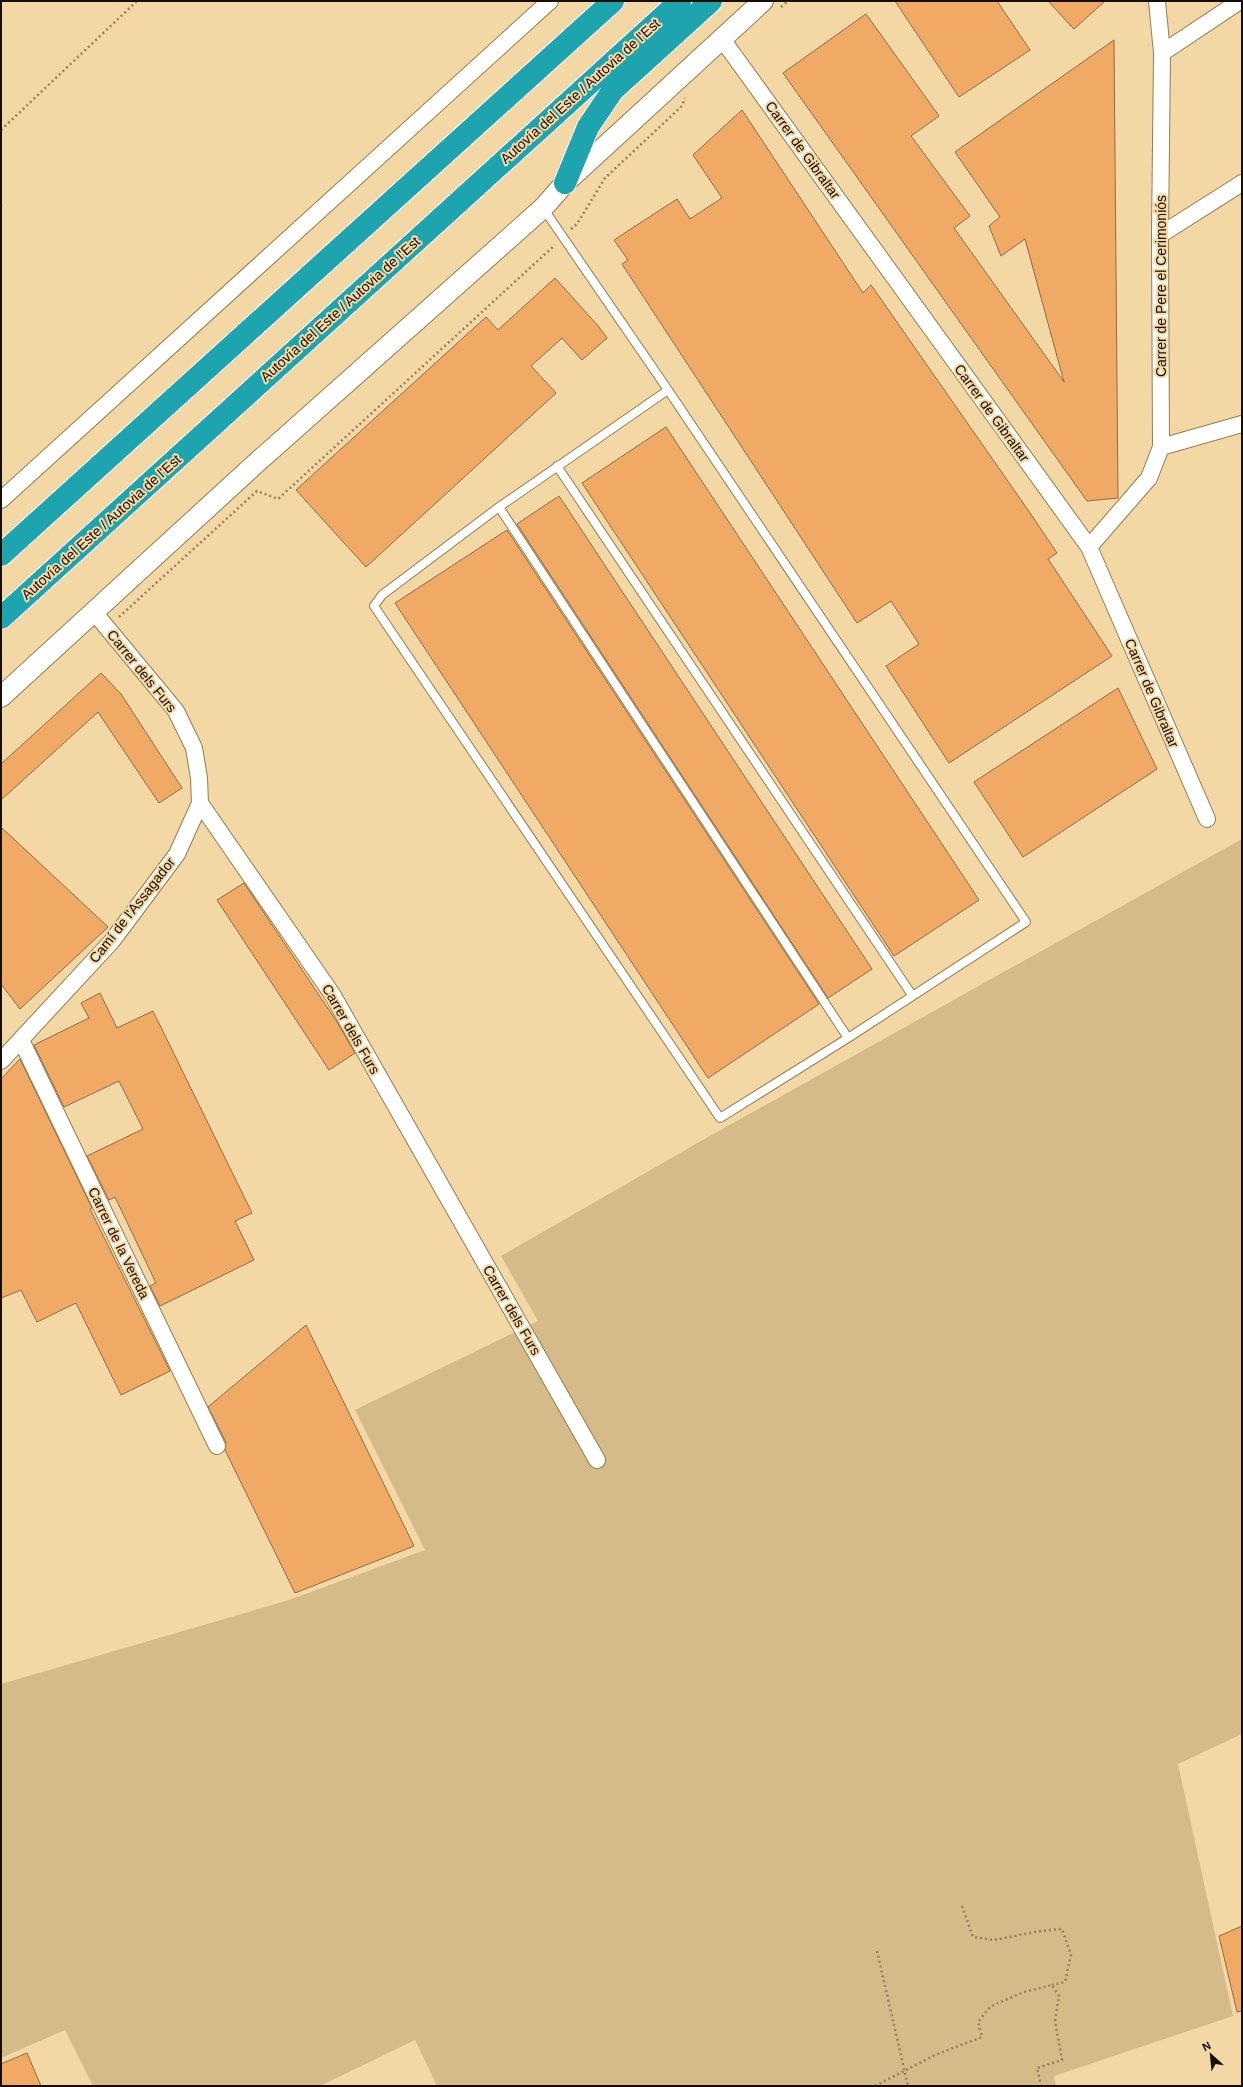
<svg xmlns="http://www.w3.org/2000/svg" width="1243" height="2087" font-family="Arial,sans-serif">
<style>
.green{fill:#d4bb89}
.building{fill:#f0aa65;stroke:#926b46}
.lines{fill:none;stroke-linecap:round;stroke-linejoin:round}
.service-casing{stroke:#957d4c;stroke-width:10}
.minor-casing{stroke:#957d4c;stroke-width:18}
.tertiary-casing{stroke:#957d4c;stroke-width:22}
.motorway-casing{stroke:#fff;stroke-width:24}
.path{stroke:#95825f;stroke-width:2.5;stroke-dasharray:2 3;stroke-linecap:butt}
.service{stroke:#fff;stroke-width:8}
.minor{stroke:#fff;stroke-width:16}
.tertiary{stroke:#fff;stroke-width:20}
.motorway{stroke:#1ea4af;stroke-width:22}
.labels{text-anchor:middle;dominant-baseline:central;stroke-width:4;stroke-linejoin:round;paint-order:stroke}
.street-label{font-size:14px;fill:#160d00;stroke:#f3d8a5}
</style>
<rect width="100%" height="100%" fill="#f3d8a5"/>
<path class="green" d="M1242,839v895l-64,30 55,252 -179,60 2,10h-619l-22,-46 -95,46h-227l-28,-56 -64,28v-374l288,-84 136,-50 -70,-140 183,-89 -37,-65 200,-115z"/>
<path class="building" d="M895,1h102l33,49 -71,47z
M1048,1h57l-31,28z
M866,14l73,102 -28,20 59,80 -16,12 110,154 -39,-143 -24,17 -12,-30 11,-9 -45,-65 159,-112 4,458 -31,3 -304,-428z
M742,110l121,183 8,-8 157,225 29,43 -9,6 64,97 -163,107 -63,-97 33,-22 -28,-43 -34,22 -235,-359 6,-4 -14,-20 63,-41 13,20 32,-21 -29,-43z
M555,278l44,49 8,11 -25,22 -20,-22 -31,28 25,27 -190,174 -70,-77 190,-173 12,13z
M666,427l313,473 -85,56 -312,-473z
M559,496l313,473 -44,29 -311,-474z
M507,530l312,474 -111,74 -313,-475z
M101,673l20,21 61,94 -23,15 -61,-91 -97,88v-36z
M1118,688l39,81 -134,88 -49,-75z
M1,827l107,100 -88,82 -19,-25z
M244,883l93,139 18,31 -26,17 -112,-170z
M100,993l17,35 36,-17 99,202 -17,8 19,39 -94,46 -10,-20 6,-3 -41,-86 -6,3 -22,-44 56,-27 -24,-48 -55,26 -30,-62 55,-27 -8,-15z
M20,1059l72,149 -2,1 80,162 -49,24 -45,-92 -39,19 -16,-32 -20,8v-219z
M306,1325l108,221 -119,47 -70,-143 1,-8 -18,-35z
M1242,1926v85l-5,1 -18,-76z
M27,2053l14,33h-40v-22z"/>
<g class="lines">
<g class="service-casing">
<path id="service" d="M543,208l125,182 358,532 -178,116 -128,80 -346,-512 8,-11 117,-88 169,-117
M557,466l355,529
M499,507l349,531"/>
</g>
<g class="minor-casing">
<path id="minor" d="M722,39l367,508 118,272
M1162,53l78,-52
M1160,235l82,-52
M1161,447l81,-23
M1,500l549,-499
M1089,547l60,-69 12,-31 -1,-212 2,-182 -5,-52
M94,612l82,99 18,37 5,30 1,25 132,191 265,466
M21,1040l196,406
M1,1061l111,-120 65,-87 23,-51"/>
</g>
<g class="tertiary-casing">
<path id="tertiary" d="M1,697l252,-231 290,-258 22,-25 198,-182"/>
</g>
<g class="motorway-casing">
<path id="motorway" d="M565,183l23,-56 25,-37 98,-89
M1,555l612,-554
M1,618l679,-617"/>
</g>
<path class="path" d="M781,7l7,-6
M1,130l136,-129
M1,205v1
M571,229l6,-5 28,-46 77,-72 3,-8
M119,617l138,-126 21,8 277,-254
M962,1906l11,31 21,3 46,-9 22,-2 9,26 -6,27 -13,3
M877,1951l31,135
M875,2086l60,-31 47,-18 -4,-15 13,-16 33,-14 28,-7 7,11 -4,25 7,39 -25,8 4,18"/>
<use href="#service" class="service"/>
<use href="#minor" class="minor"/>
<use href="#tertiary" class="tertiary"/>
<use href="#motorway" class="motorway"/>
</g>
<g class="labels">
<g class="street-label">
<text transform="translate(580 91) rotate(-42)">Autovía del Este / Autovia de l'Est</text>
<text transform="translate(803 150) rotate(54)">Carrer de Gibraltar</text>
<text transform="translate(1161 286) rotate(-90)">Carrer de Pere el Cerimoniós</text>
<text transform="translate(340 309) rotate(-42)">Autovía del Este / Autovia de l'Est</text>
<text transform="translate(992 413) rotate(54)">Carrer de Gibraltar</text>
<text transform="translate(101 527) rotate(-42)">Autovía del Este / Autovia de l'Est</text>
<text transform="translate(142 671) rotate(51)">Carrer dels Furs</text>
<text transform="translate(1152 693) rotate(67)">Carrer de Gibraltar</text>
<text transform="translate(132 910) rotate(-52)">Camí de l'Assagador</text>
<text transform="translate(351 1029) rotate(60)">Carrer dels Furs</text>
<text transform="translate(119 1243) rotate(64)">Carrer de la Vereda</text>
<text transform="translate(512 1310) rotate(60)">Carrer dels Furs</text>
</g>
</g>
<rect width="1243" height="2087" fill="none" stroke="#160d00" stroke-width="4"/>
<g transform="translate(1211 2055) rotate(333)" stroke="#f3d8a5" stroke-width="3" paint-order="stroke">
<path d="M0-3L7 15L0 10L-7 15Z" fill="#160d00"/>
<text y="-6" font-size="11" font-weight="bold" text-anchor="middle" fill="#160d00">N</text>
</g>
</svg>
